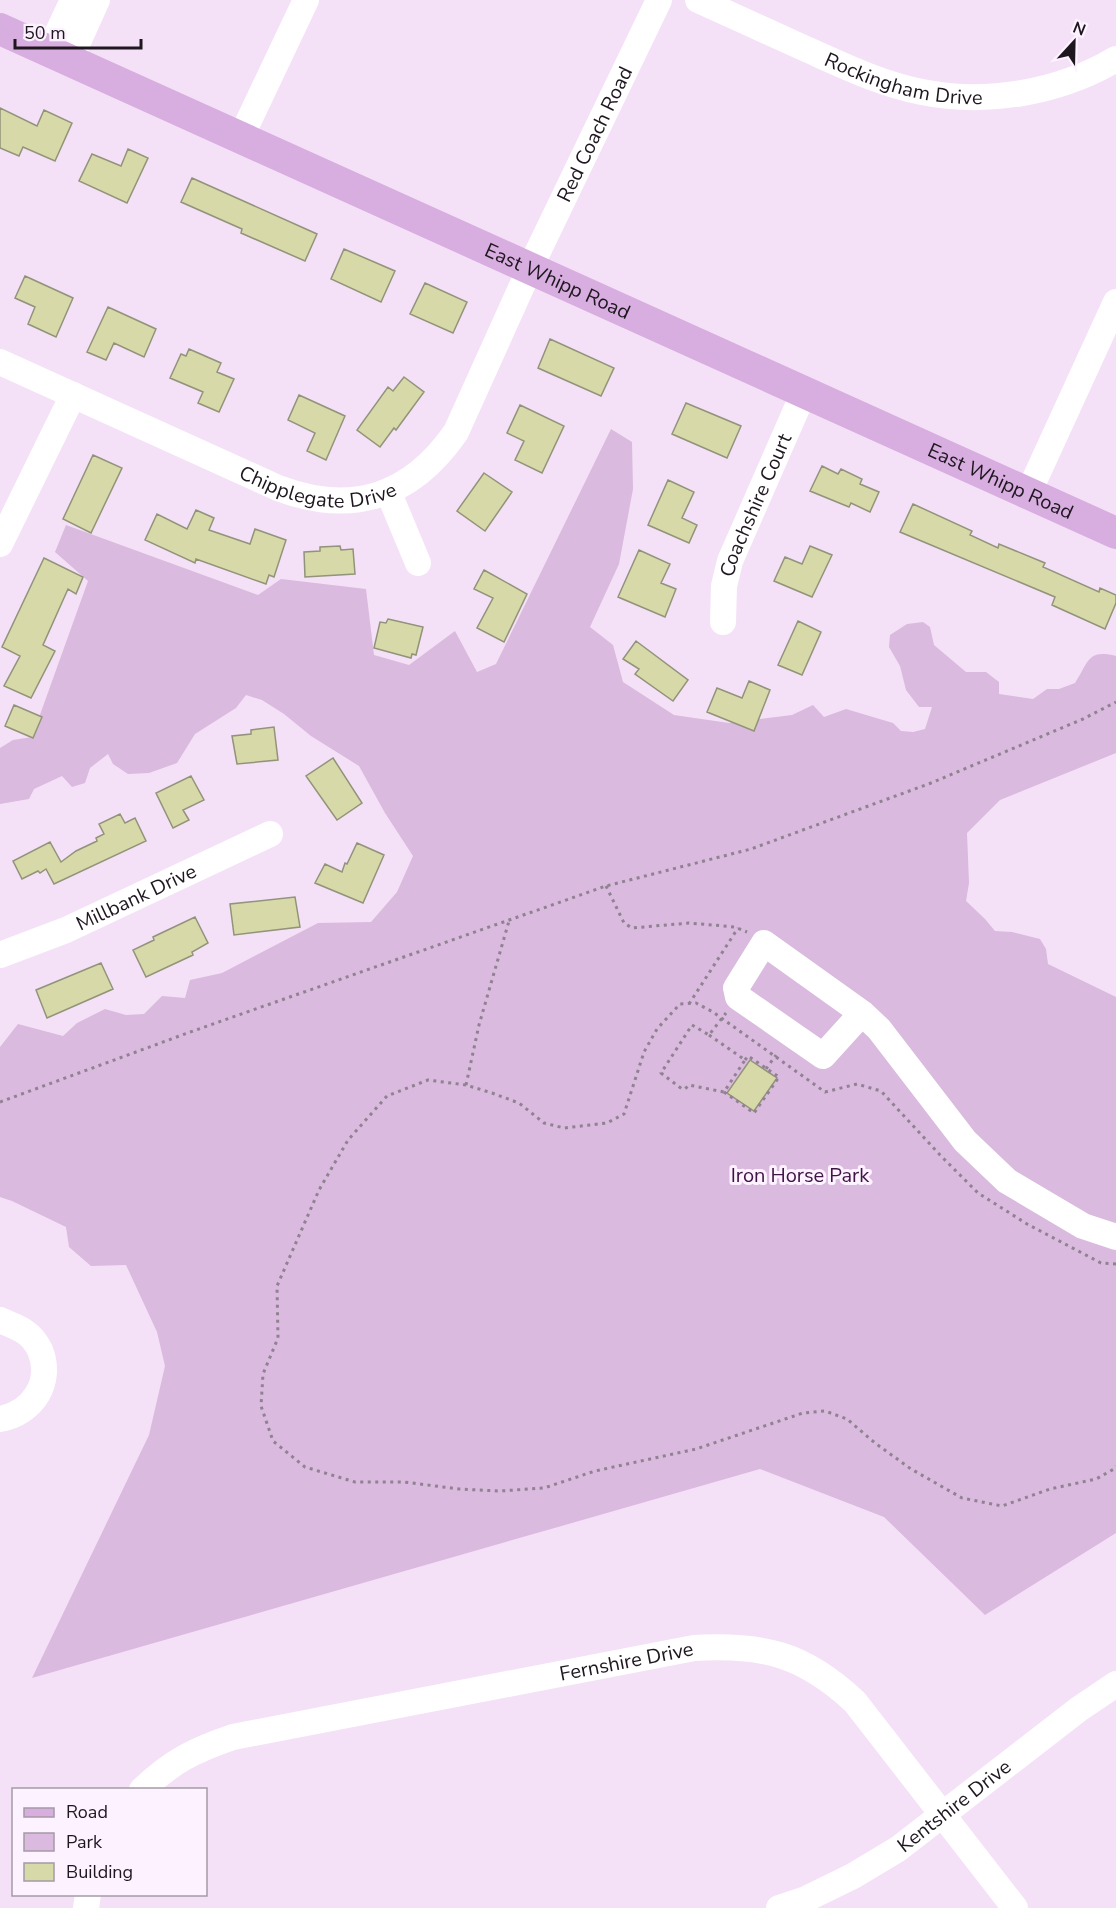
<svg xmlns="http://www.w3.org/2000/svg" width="1116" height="1908" font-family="'Nunito Sans',sans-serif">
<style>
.green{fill:#dabade}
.building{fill:#d7d9a8;stroke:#91937a;stroke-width:1.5}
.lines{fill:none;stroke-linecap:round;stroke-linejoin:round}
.path{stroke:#8f8291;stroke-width:3;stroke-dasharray:3 4.5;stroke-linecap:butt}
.minor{stroke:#fff;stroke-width:26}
.major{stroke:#d8addf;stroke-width:32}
.labels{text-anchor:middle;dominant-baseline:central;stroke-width:6;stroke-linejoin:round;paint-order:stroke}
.street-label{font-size:20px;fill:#1e171f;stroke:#fdf2ff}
.park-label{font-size:20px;fill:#3e1445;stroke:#fdf2ff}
</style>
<rect width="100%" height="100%" fill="#f5e1f7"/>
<path class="green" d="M611,429l21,13 1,47 -14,75 -29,63 23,18 10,37 51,33 55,8 63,-8 21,-10 11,12 22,-8 47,14 8,8 12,1 12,-3 7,-22h-13l-13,-17 -6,-24 -11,-19 1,-12 17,-11 16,-2 7,5 4,18 32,27h20l13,10v12l34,5 14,-10h12l16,-6c14,-21 12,-34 41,-27v97l-116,47 -33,33 2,50 -3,18 19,18 10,12 17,1 28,7 6,10 2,15 68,33v536l-131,82 -101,-98 -124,-48 -728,209 117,-243 16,-69 -8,-34 -31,-67 -35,1 -22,-19 -3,-20 -54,-26 -12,-4v-150l18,-23 45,12 14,-13 28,-14 21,6 18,-1 18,-18 23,2 5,-18 32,-7 96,-50 53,-1 26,-30 16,-36 -28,-43 -26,-47 -48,-30 -27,-22 -22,-14 -16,-5 -10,13 -41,26 -18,29 -28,10 -21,1 -15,-10 -5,-10 -18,14 -5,15 -13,4 -10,-11 -28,13 -5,10 -29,5v-56l13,-8 19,-3 56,-156 -33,-29 11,-27 192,70 23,-16 85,10 8,66 35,10 46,-34 22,41 19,-8z"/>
<path class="building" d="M0,108l37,18 7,-16 28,13 -17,38 -32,-14 -4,9 -19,-8z
M128,149l20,9 -21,45 -48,-22 13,-27 29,12z
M192,178l125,56 -12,27 -64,-28 1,-4 -61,-27z
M344,249l51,22 -14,31 -50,-23z
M25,276l48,22 -17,39 -28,-13 7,-17 -20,-9z
M425,283l42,19 -14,31 -43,-19z
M108,307l48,22 -12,28 -30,-14 -8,17 -19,-8z
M550,339l64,29 -13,28 -63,-28z
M189,349l32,14 -4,9 17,7 -15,33 -21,-9 5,-11 -33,-14 11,-24 5,2z
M404,377l20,15 -28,38 -2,-2 -14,19 -23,-17 31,-43 5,4z
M299,395l46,21 -19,44 -19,-9 8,-18 -27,-13z
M686,403l55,23 -14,32 -55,-24z
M520,405l44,21 -22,47 -27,-13 9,-19 -17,-8z
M93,455l29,13 -31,65 -28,-14z
M822,466l16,8 3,-5 21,10 -2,5 19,8 -9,20 -19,-9 -2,4 -39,-16z
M484,473l28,19 -27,39 -28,-20z
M668,480l26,12 -12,26 15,7 -8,18 -41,-18z
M913,504l59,27 -2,4 28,13 1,-4 46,19 -2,4 56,25 1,-4 16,7v8l-11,26 -53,-24 3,-8 -155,-65z
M196,510l18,8 -5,12 41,14 5,-15 31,11 -12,37 -5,-2 -3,9 -70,-25 -1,4 -50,-23 12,-26 30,15z
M340,546l1,4 12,-1 2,25 -50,3 -1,-25 16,-1v-4z
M810,546l22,9 -20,42 -38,-16 11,-24 17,7z
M639,550l31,14 -9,19 15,6 -11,28 -47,-20z
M44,558l39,19 -7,17 -8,-5 -25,56 12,6 -24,47 -27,-12 16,-30 -18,-9z
M484,570l43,24 -23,48 -27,-14 16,-30 -19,-9z
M388,619l35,8 -7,28 -4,-1 -1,4 -37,-10 6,-26 6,1z
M798,621l23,11 -19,43 -24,-10z
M636,641l52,39 -15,21 -38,-27 4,-5 -16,-10z
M749,681l21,9 -16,41 -47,-19 10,-24 25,10z
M14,705l28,12 -9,21 -28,-12z
M274,727l4,33 -41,4 -5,-28 19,-2v-4z
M333,758l29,45 -25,17 -31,-44z
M191,776l13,24 -21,10 6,10 -16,8 -17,-35z
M120,814l5,9 10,-5 11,23 -92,43 -8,-15 -6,4 -2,-2 -16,8 -9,-18 37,-19 11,20 15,-11 21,-10 -1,-3 8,-4 -5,-10z
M357,843l27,12 -21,48 -48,-20 10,-19 17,8 3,-9 2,1z
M295,897l5,30 -66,8 -4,-31z
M195,917l13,26 -16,9 1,3 -47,22 -13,-27 21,-10 -1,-3z
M101,963l12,26 -66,29 -11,-28z
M750,1060l27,18 -23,33 -27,-18z"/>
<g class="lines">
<path class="path" d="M606,886l18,37 8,5 57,-5 46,4 12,5
M689,1004l49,-76
M709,1035l36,25 -21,32 -35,-7 -4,4h-3l-21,-16 31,-48 17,10 17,-22
M766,1069l10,-14
M466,1085l13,-60 30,-104
M724,1092l30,21 25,-36 -31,-21 -3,4
M0,1102l193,-71 413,-145 145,-37 180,-66 152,-64 33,-17
M1116,1264l-15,-1 -74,-39 -49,-31 -38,-38 -59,-64 -24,-7 -32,8 -112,-80 -17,-9 -16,1 -23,25 -13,23 -20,62 -17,9 -43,5 -20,-5 -25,-20 -27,-10 -26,-8 -38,-5 -41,16 -39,44 -29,50 -42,96 1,52 -15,36 -2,32 12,35 32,26 50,15h49l55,7 41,2 44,-3 51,-17 101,-22 107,-36 22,-2 22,8 28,24 36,26 51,29 40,8 48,-17 46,-10 18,-10 2,-3"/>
<g class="minor">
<path id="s1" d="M698,0c36,16 72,33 108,49 38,17 75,35 116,43 64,13 137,1 194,-33"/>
<path d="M49,51l24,-51"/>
<path d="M70,60l27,-60"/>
<path d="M241,137l65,-137"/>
<path id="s2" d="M0,362l278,126c74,28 133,9 178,-56l74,-164 129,-268"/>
<path d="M388,491l30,72"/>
<path d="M1028,494l88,-192"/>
<path d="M0,544l73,-149"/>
<path id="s3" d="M723,622l1,-36 6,-25 74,-169"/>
<path id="s4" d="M0,955l66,-25 204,-96"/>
<path d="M862,1013l-39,43 -85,-59 -2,-9 28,-45 98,70 17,16 86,112 42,40 76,45 33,11"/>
<path d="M0,1320c8,4 18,7 25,12 6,4 12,12 15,18 13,32 -7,63 -40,69"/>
<path id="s5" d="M142,1790c30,-29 53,-40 91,-53l461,-89c69,-4 110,6 161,54l160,206"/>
<path d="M86,1908l2,-14"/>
<path id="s6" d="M779,1908l27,-9 47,-23 45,-27 181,-140 37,-25"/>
</g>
<path class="major" id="s7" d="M0,29l1116,504"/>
</g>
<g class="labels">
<g class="street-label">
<text stroke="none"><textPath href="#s1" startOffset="222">Rockingham Drive</textPath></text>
<text stroke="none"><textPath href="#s2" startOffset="838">Red Coach Road</textPath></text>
<text stroke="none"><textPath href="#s7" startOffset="612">East Whipp Road</textPath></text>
<text stroke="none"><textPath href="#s2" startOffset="345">Chipplegate Drive</textPath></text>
<text stroke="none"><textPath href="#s7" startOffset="1098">East Whipp Road</textPath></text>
<text stroke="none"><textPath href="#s3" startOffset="123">Coachshire Court</textPath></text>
<text stroke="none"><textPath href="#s4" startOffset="148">Millbank Drive</textPath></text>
<text stroke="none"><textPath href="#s5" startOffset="507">Fernshire Drive</textPath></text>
<text stroke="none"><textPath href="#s6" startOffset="204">Kentshire Drive</textPath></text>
</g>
<g class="park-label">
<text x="800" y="1175">Iron Horse Park</text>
</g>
</g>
<rect x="12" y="1788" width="195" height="108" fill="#fdf2ff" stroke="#a49aa5" stroke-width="1.5"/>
<rect x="24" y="1808" width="30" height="9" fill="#d8addf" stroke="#a49aa5" stroke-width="1.5"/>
<text x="66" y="1818" font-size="18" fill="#1e171f">Road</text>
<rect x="24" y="1833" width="30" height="18" fill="#dabade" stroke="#a49aa5" stroke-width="1.5"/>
<text x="66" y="1848" font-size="18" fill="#1e171f">Park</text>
<rect x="24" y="1863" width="30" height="18" fill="#d7d9a8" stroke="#a49aa5" stroke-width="1.5"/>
<text x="66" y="1878" font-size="18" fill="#1e171f">Building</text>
<g transform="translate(1074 42) rotate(22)" stroke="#fdf2ff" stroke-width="4.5" paint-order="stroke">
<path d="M0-4.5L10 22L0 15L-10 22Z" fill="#1e171f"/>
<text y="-9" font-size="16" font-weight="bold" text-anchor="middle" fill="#1e171f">N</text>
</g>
<path d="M15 39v9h126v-9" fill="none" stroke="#1e171f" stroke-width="3"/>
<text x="24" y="39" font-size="18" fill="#1e171f" stroke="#fdf2ff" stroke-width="4.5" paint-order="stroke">50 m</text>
</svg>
